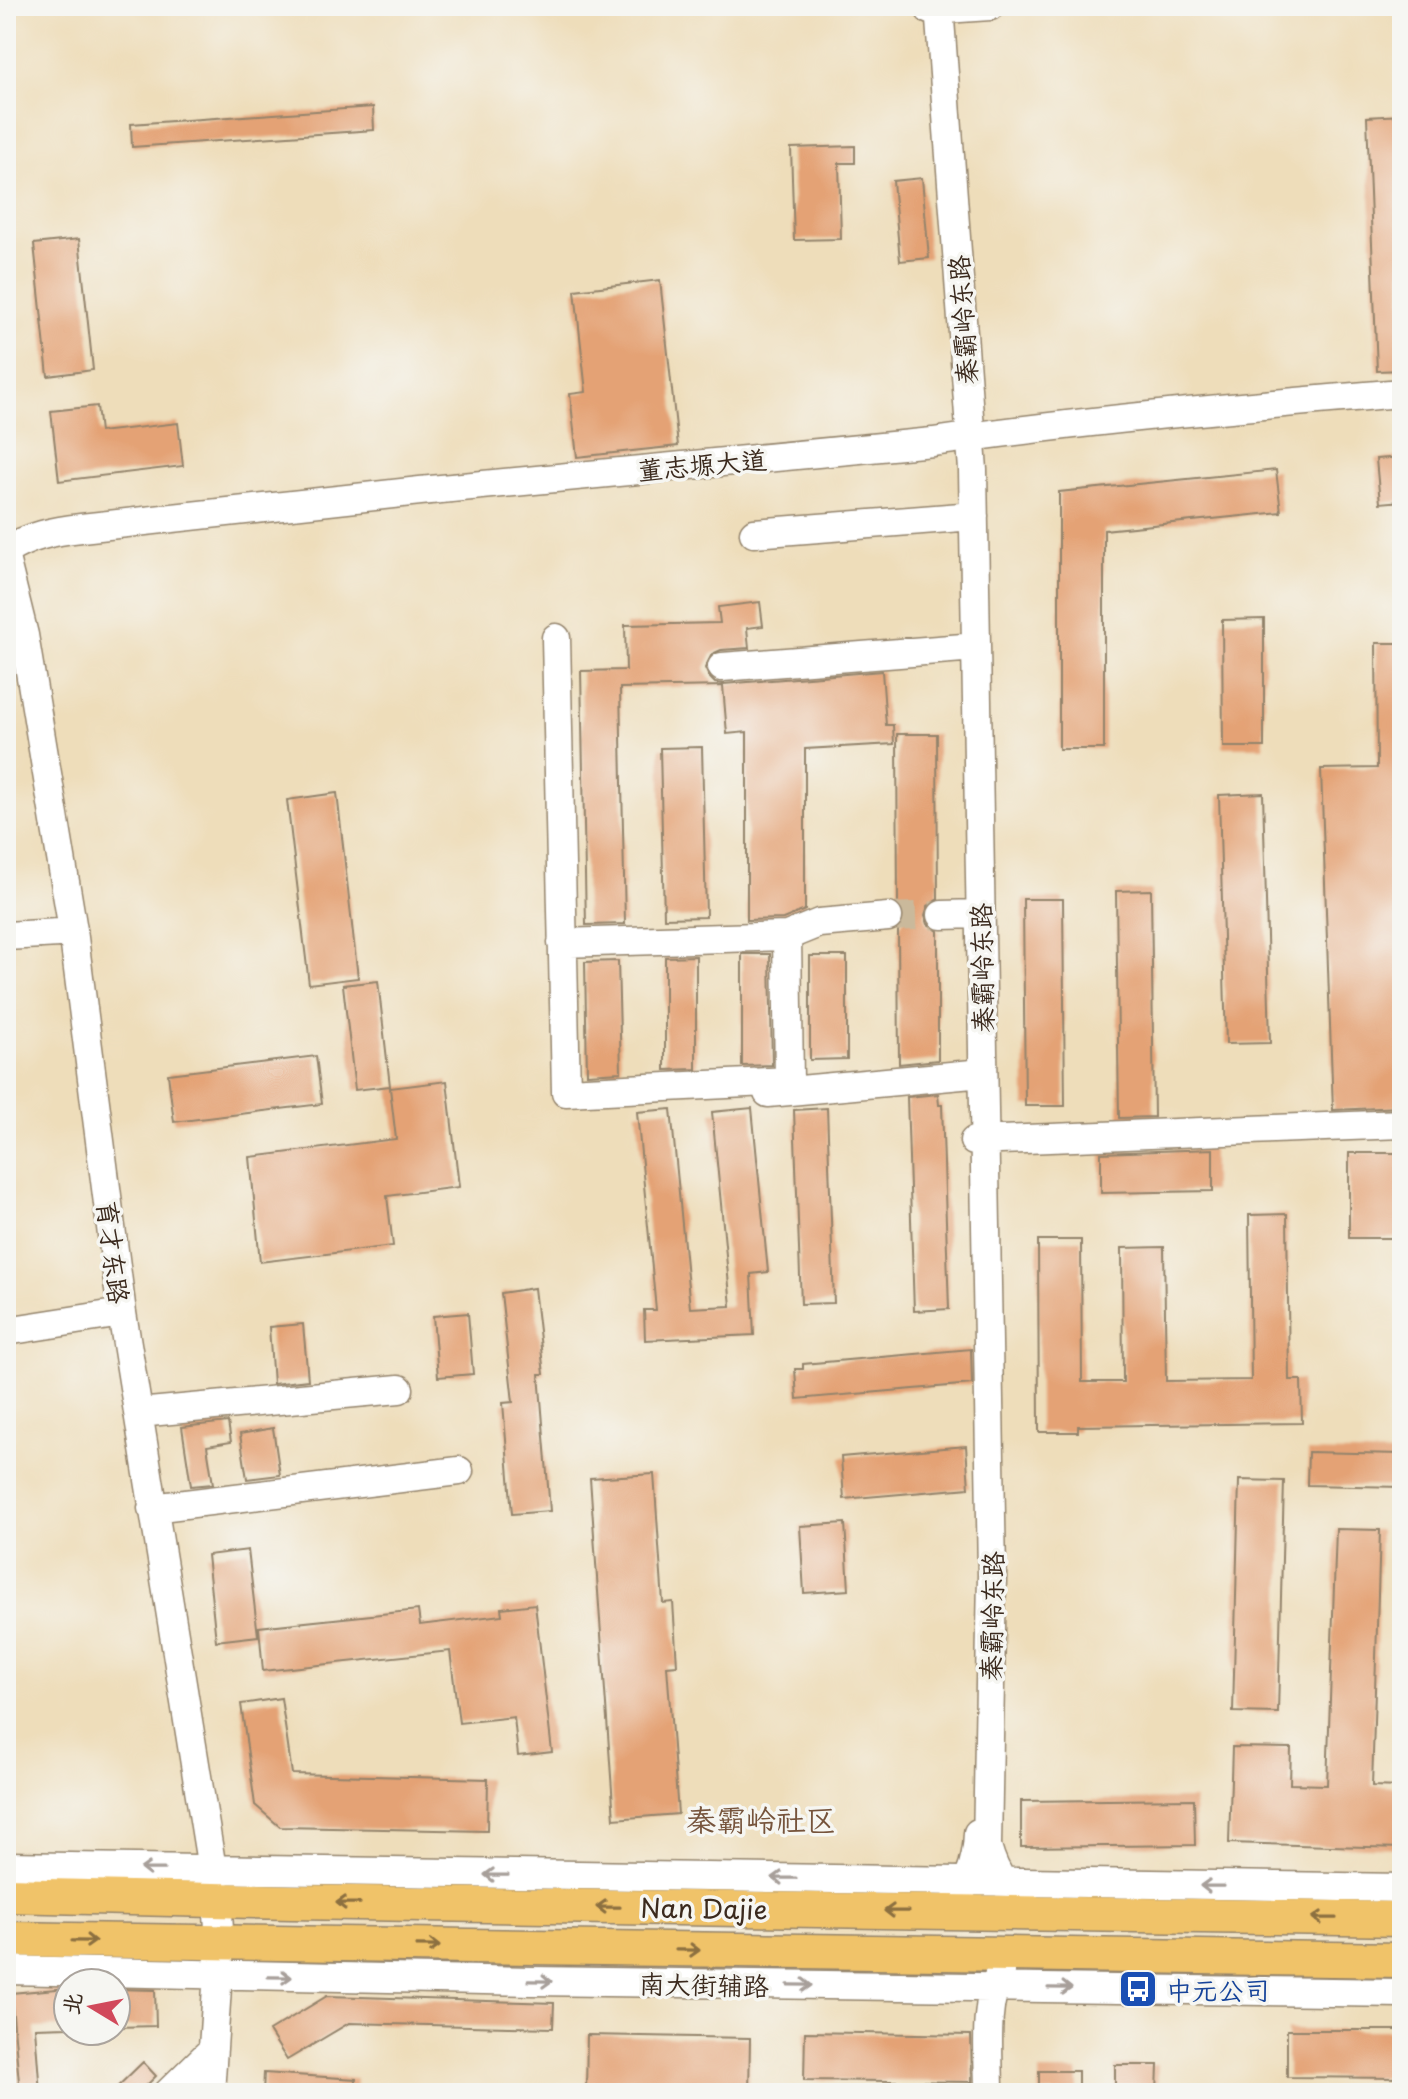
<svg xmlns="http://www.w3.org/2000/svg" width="1408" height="2099" font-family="'Playpen Sans','LXGW WenKai TC',sans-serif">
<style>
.building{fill:#e4a275}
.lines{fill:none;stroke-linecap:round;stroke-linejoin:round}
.minor-tunnel{stroke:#cab99b;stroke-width:28;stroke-dasharray:28 14;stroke-linecap:butt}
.minor-casing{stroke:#94846c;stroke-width:31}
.major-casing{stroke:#94846c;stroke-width:37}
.minor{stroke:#fff;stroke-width:28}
.major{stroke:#f0c369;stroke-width:34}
.oneway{stroke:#a79f9a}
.oneway2{stroke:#8c6f40}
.labels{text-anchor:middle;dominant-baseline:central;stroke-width:7;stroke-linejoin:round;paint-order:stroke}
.street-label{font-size:26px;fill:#3b2a1e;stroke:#f6f6f2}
.transit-label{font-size:26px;fill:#164399;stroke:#f6f6f2;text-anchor:start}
.quarter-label{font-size:30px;fill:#76543c;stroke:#f6f6f2}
</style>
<rect width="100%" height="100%" fill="#f6f6f2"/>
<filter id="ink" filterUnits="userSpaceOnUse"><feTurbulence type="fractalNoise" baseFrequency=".0125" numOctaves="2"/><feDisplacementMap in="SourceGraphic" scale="16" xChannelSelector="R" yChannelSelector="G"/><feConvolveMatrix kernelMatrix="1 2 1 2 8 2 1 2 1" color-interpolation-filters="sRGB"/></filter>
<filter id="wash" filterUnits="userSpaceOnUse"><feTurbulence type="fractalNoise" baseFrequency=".006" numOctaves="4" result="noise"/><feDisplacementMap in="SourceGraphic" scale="32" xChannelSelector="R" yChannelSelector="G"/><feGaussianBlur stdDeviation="1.8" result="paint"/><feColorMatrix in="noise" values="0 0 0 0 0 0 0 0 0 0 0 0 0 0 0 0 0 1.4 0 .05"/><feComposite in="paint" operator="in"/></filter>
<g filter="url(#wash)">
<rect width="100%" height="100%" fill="#eeddba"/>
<g id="blocks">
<path class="building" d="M373,107l1,23 -242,17 -1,-23z
M1402,115v255l-25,1 -10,-254z
M855,146v17h-16l2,76 -47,1 -3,-92z
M922,178l7,80 -29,3 -7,-80z
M79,239l14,131 -45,6 -14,-132z
M660,280l18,166 -101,11 -7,-63 16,-2 -11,-102z
M97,406l3,26 78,-9 5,43 -124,15 -8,-70z
M1402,457v44l-22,2 -4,-44z
M1276,470l5,42 -177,18v219h-45v-257z
M760,602l3,24 -16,2 2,20 -28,2 -9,4 -7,14 4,9 6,6 8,1 159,-13 4,54h7l1,19 -89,5v161l-22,9 -36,1v-188l-20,2 -4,-48 -103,2 5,236 -39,1 -5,-254 45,-1 -1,-45 95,-2 -2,-16z
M1264,619v128h-41l-1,-127z
M1376,643h26v464l-69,3 -12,-341 56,-1z
M897,734h40l1,165 -10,7 -3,9 3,9 10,7v129l-39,4 -1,-133 7,-15 -7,-12z
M702,747l4,170 -42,1 -4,-170z
M337,793l21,185 -49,6 -22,-184z
M1263,793l7,250 -44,1 -7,-249z
M1151,890l3,227 -35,1 -3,-227z
M1023,899h40l2,207h-40z
M742,954h28l2,111 -30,1z
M696,956v113l-31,1v-113z
M810,956h37v103l-37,1z
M618,961l3,111 -34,2 -2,-112z
M378,981l12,105 -35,4 -12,-105z
M316,1056l6,48 -148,18 -6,-48z
M447,1081l12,106 -72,9 6,50 -133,16 -10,-105 146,-18 -6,-51z
M938,1094l1,11h3l7,204 -35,2 -7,-214z
M752,1108l16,164 -17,2 3,61 -109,5 -1,-30h12l-19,-198 34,-3 19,199 41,-2 -19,-194z
M827,1108l7,195 -33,1 -7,-194z
M1213,1149v42l-112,2v-40z
M1349,1153h53l-1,85h-52z
M1287,1214l2,166h12l1,43 -224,3v6h-39l-1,-192h43l1,142h41l-1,-134 42,-1 2,134 85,-1 -2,-165z
M534,1288l10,86h-5l11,137 -38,3 -9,-111 10,-1 -12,-109z
M468,1313l5,61 -35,3 -5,-61z
M303,1324l5,56 -35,4 -4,-57z
M971,1349l1,35 -175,15 -2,-30h8v-5z
M228,1422l3,20 -24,4 6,38 -22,2 -9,-59z
M273,1428l7,47 -33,4 -7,-45z
M966,1446l3,42 -125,11 -3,-42z
M1308,1452l94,2v33l-95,-2z
M654,1474l9,129 10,-1 4,63 -10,1 11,148 -64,5 -24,-341z
M1239,1480l45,1 -6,232 -45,-1z
M845,1523l4,67 -45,3 -4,-67z
M1336,1529l44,1 -8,256 30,1v61l-173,-5 3,-96 59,1 -1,36 37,1z
M248,1550l10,86 -42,5 -9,-86z
M535,1604l17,148 -34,4 -4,-39 -55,6 -9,-72 -187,20 -4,-44 159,-17 2,15 82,-10 -1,-7z
M281,1698l11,76 196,5 -1,52 -207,-4 -25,-22 -14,-101z
M1194,1799l1,46 -174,2v-46z
M68,1988v39l-33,1 5,65h-20l-9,-100z
M116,1989l39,1 1,36 -40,1z
M327,1996l227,7 -1,25 -204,-5 -62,37 -18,-29z
M1287,2030h115v48l-115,-1z
M805,2032l166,3 1,47 -168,-2z
M587,2035l163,3 -1,55h-163z
M143,2062l13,14 -17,17h-28z
M1115,2065h43l-1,28h-42z
M1039,2071h39v22h-39z
M264,2073l92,6 -1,14h-92z"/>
</g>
</g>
<g filter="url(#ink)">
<use href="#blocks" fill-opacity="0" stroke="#94846c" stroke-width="2"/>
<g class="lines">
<path class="minor-tunnel" d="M888,917l54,-2"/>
<g class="minor-casing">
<path id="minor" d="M939,6l34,464 19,1105 -5,271c9,33 22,46 47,67
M930,10l60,-4
M754,533l220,-17
M6,551c23,-15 48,-20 75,-23l339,-37 513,-49c155,-22 312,-36 469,-49
M6,562l18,73 49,295 49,383 95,587 3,42 -10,151
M556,638l10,454 223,-11 -2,-145
M722,667l254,-20
M942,915l38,-1
M6,936l53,-3
M562,943l225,-7 32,-13 69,-6
M768,1093l215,-20
M974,1141l428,-17
M6,1331l103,-16
M138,1413l261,-24
M152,1508l307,-37
M6,1866l1396,22
M947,1912c20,-25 30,-46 31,-79
M6,1970l526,11 870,12
M168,2093l45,-44
M989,2093c0,-39 -6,-85 11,-121"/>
</g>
<g class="major-casing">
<path id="major" d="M6,1895l285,7 1111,17
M6,1939l1396,21"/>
</g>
<use href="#minor" class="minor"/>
<use href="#major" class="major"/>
</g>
<defs><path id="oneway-shaft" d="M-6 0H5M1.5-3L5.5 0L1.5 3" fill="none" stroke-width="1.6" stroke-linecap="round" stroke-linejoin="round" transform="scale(2)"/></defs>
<g class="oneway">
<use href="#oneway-shaft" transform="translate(152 1869) rotate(-179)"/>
<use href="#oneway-shaft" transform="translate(496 1875) rotate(-179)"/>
<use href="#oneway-shaft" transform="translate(784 1878) rotate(-179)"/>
<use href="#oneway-shaft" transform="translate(1212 1886) rotate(-179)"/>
<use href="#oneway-shaft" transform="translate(280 1977) rotate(1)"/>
<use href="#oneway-shaft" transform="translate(540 1981) rotate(1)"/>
<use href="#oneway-shaft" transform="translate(800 1985) rotate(1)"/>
<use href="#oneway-shaft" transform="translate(1060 1988) rotate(1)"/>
</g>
<g class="oneway2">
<use href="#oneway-shaft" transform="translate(348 1903) rotate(-179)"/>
<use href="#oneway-shaft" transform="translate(608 1907) rotate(-179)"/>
<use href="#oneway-shaft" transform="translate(896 1911) rotate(-179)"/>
<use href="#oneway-shaft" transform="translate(1324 1918) rotate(-179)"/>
<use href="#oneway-shaft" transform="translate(84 1941) rotate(1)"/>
<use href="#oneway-shaft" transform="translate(428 1946) rotate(1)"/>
<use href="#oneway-shaft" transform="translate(688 1950) rotate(1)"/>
</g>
</g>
<defs>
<g id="bus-square" transform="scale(2)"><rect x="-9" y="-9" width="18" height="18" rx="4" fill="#1a4fb4" stroke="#f6f6f2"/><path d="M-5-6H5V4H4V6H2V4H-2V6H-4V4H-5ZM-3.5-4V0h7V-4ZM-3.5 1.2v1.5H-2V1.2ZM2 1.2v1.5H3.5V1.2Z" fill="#fff"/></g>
</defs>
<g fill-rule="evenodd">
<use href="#bus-square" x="1138" y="1989"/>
</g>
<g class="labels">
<g class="street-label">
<text transform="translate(962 320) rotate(-94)">秦霸岭东路</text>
<text transform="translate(702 464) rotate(-5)">董志塬大道</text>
<text transform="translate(981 968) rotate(-91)">秦霸岭东路</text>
<text transform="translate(114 1252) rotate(83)">育才东路</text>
<text transform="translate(991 1616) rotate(-89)">秦霸岭东路</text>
<text transform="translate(704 1908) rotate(1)">Nan Dajie</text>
<text transform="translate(704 1984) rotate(1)">南大街辅路</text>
</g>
<g class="transit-label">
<text x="1166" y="1989">中元公司</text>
</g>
<g class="quarter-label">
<text x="761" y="1818">秦霸岭社区</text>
</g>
</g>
<rect width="1408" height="2099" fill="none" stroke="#f6f6f2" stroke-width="32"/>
<g transform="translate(92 2007) rotate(280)"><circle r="38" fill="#f6f6f2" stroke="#aba49d" stroke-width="2"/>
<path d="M0-6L14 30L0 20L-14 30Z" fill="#d1495b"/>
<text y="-12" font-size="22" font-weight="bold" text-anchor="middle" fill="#3b2a1e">北</text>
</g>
</svg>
